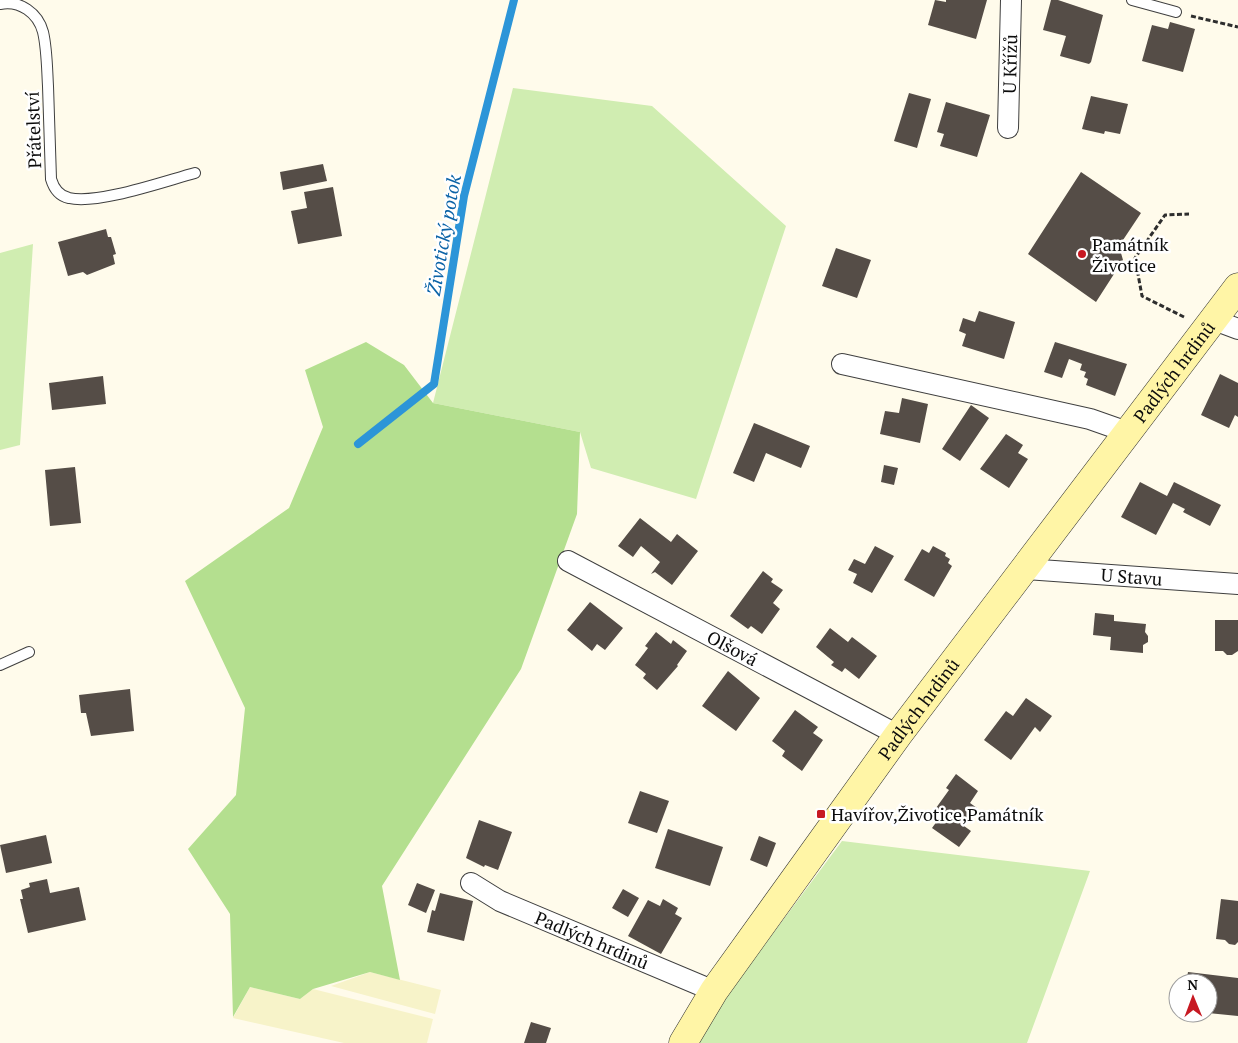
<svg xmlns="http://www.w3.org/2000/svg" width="1238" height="1043" font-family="'PT Serif',serif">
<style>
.farmland{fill:#f7f3c9}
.green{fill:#d0edb1}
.forest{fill:#b4df8f}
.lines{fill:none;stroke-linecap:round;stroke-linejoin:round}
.stream{stroke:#2c95d8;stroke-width:8}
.building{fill:#554d47}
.lane-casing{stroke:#3f3f3f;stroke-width:12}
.street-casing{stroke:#3f3f3f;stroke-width:22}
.secondary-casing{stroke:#2e2e2e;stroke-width:29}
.path{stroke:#2e2e2e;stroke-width:3;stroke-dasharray:5 2.5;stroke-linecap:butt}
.lane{stroke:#fff;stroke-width:10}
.street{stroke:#fff;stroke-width:20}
.secondary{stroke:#fff5a6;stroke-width:28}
.poi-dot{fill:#c71922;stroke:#fff;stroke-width:2}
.labels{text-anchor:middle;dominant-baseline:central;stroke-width:5;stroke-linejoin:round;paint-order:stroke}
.street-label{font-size:18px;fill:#0c0c0c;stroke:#fff}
.poi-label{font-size:18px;fill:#0c0c0c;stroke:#fff;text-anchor:start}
.water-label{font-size:19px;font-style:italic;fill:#0c64a7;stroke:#fff}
</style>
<rect width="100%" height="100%" fill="#fffbeb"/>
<path class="farmland" d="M370,972l71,18 -6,24 -104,-28z
M250,987l50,12 13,-10 120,30 -6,24h-83l-111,-25z"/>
<path class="green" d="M513,88l139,18 134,120 -90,273 -105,-31 -11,-36 -147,-29z
M33,244l-13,201 -20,5v-197z
M842,841l248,30 -63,172h-328l28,-48z"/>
<path class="forest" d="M366,342l38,23 29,38 147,29 -3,82 -56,155 -139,217 18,94 -30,-8 -57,17 -13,10 -50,-12 -17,30 -3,-103 -42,-65 48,-54 9,-87 -60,-127 104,-73 34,-81 -18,-57z"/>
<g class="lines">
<path class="stream" d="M358,444l76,-60 30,-188 50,-196"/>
</g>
<path class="building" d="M935,0l11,2v-2h41l-11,39 -48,-14z
M1051,0h7l45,15 -12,47 -2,2 -29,-8 6,-20 -23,-6z
M1170,22l25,7 -12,43 -41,-11 10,-36 16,4z
M909,93l22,6 -14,49 -23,-7z
M1091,96l37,8 -8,30 -15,-3 -1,3 -22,-5z
M946,102l44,13 -13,42 -37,-11 4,-12 -7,-2z
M323,164l4,17 -44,9 -3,-18z
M1081,172l60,41 -22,33 4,14 -27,42 -68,-48z
M333,187l9,49 -44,8 -7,-33 16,-3 -3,-16z
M106,229l2,8h3l5,17 -3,1 2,9 -28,11 -4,-3 -15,4 -10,-34z
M836,248l35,12 -14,38 -35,-12z
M979,311l36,11 -11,37 -42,-13 4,-12 -7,-3 4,-13 12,4z
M1055,342l72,22 -12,32 -29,-11 2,-6 -4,-2 2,-5 -6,-2 2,-6 -13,-5 -7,19 -18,-6z
M1220,374l18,9v34l-3,-2 -6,13 -28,-13z
M103,376l3,28 -54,6 -3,-27z
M902,398l26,6 -8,39 -40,-9 5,-23 14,2z
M971,405l18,13 -29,43 -18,-12z
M754,423l56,23 -9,22 -35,-15 -12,29 -21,-9z
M1006,434l17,11 -5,8 10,6 -19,29 -29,-19z
M884,465l14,3 -4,17 -13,-3z
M75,467l6,56 -31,3 -5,-56z
M1140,482l27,14 7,-14 47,23 -11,21 -27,-14 2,-3 -12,-6 -17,32 -35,-18z
M640,518l31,24 6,-8 21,17 -26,34 -17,-13 -4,2 9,-12 -19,-16 -8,11 -15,-11z
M875,546l19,10 -22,37 -19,-10 4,-9 -9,-4 6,-11 11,5z
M933,546l13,7 -1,3 5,3 -2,4 4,3 -18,31 -30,-17 18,-31 7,4z
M763,571l10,8 -2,3 12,8 -10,13 7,6 -18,25 -11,-8 -3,3 -18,-13z
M590,602l33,26 -18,22 -8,-6 -5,7 -25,-21z
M1095,613l19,2v6l32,3 -1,8 3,4v6l-5,3v8l-33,-3 1,-13 -18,-2z
M1215,620h23v31l-6,4h-5l-4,-4h-8z
M830,628l18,14 4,-5 25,19 -18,23 -14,-11 -3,4 -11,-7 3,-3 -18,-15z
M656,632l15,12 2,-4 14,11 -10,14 1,1 -21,24 -14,-12 3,-4 -11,-9 13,-17 -3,-2z
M728,671l32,27 -24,33 -34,-25z
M130,689l4,42 -43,5 -5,-23h-5l-2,-18z
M1026,698l26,18 -12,16 -5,-5 -24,33 -27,-20 22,-29 7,5z
M795,710l23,17 -5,6 10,7 -21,31 -20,-15 3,-5 -13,-10z
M956,774l22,17 -8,12 7,5 -13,18 7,5 -12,16 -27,-19 11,-15 -7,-5 13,-18 -3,-2z
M640,791l29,10 -12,32 -29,-10z
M479,820l33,12 -14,38 -13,-5 -1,2 -18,-9z
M668,829l55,18 -13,39 -55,-18z
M46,835l6,28 -46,10 -6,-28z
M759,836l17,7 -9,24 -17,-7z
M47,879l3,14 29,-6 7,33 -58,13 -8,-34h3l-2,-9 9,-3 -1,-4z
M417,883l18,7 -9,23 -18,-8z
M623,889l16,9 -11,19 -16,-9z
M440,893l33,8 -9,40 -37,-9 5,-22 3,1z
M663,899l15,9 -3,6 7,4 -21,36 -33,-18 20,-36 12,6z
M1221,899l17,2v41l-3,3 -6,-1 -4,-4 -9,-1z
M1188,972l50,6v38l-30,-3v-30h-22z
M531,1022l20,6 -5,15h-22z"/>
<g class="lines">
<g class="lane-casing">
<path id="lane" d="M1132,0l44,12
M0,4c20,-4 38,9 43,28 4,17 4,37 5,54 1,31 2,62 3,93 3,10 8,17 18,19 28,7 96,-17 126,-25
M0,665l29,-13"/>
</g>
<g class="street-casing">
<g id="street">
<path id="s1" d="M1008,128l3,-128"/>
<path d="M1214,320l24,9"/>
<path d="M842,364l248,55 37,13"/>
<path id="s2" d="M568,561l330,174"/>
<path id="s3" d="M1026,569l212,15"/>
<path id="s4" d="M471,883l29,18 214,90"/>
</g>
</g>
<g class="secondary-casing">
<g id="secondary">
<path id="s5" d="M683,1043l31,-52 184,-256 340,-448"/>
</g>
</g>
<path class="path" d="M1191,16l47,11
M1184,317l-42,-21 -7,-38 30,-43 24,-1"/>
<use href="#lane" class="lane"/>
<use href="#street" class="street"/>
<use href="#secondary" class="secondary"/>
</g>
<g class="poi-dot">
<circle cx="1082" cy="254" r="5"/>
<rect x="816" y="809" width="10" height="10" rx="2.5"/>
</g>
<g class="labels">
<g class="street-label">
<text stroke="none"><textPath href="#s1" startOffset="64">U Křížů</textPath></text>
<text transform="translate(33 130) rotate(-92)">Přátelství</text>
<text stroke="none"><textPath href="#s5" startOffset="832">Padlých hrdinů</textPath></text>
<text stroke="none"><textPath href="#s3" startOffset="106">U Stavu</textPath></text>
<text stroke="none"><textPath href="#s2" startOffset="186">Olšová</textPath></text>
<text stroke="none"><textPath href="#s5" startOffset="409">Padlých hrdinů</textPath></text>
<text stroke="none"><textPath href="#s4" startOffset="134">Padlých hrdinů</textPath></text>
</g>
<g class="poi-label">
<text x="1092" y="244">Památník<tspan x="1092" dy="21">Životice</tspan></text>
<text x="831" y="814">Havířov,Životice,Památník</text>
</g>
<g class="water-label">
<text transform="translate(443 235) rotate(-80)">Životický potok</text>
</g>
</g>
<g transform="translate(1193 998) rotate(359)"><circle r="24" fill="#ffffff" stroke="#9e9e9e"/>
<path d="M0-4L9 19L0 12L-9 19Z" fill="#c71922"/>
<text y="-8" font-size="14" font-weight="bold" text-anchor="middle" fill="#0c0c0c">N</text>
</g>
</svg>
